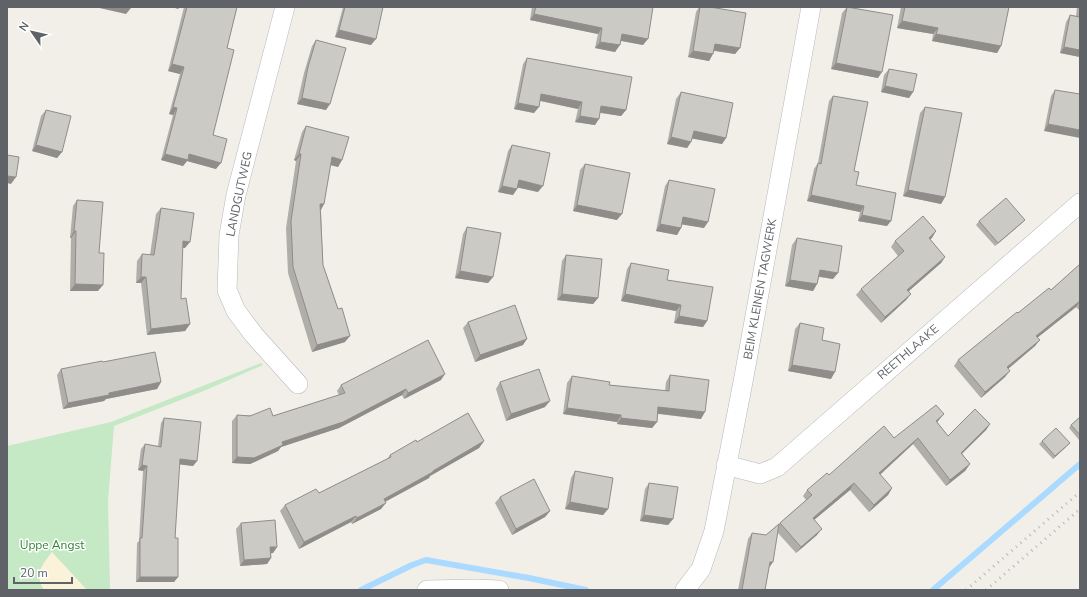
<svg xmlns="http://www.w3.org/2000/svg" width="1087" height="597" font-family="'Nunito Sans',sans-serif">
<style>
.green{fill:#c5e8c5}
.sand{fill:#fbf3d9}
.lines{fill:none;stroke-linecap:round;stroke-linejoin:round}
.stream{stroke:#aadaff;stroke-width:6}
.minor-casing{stroke:#b5b8bc;stroke-width:20}
.minor{stroke:#fff;stroke-width:19}
.rail{stroke:#b6b7b8;stroke-width:3;stroke-dasharray:1 5;stroke-linecap:butt}
.wall{fill:#afaea9}
.shaded-wall{fill:#8f8d8a}
.building{fill:#cccac5;stroke:#8f8d8a}
.labels{text-anchor:middle;dominant-baseline:central;stroke-width:3;stroke-linejoin:round;paint-order:stroke}
.street-label{font-size:12px;fill:#5f6368;stroke:#fff}
.park-label{font-size:12px;fill:#348238;stroke:#fff}
</style>
<rect width="100%" height="100%" fill="#f1efe8"/>
<path class="green" d="M261,363l2,2 -57,25 -92,36 -6,75 2,89h-103v-144l104,-24z"/>
<path class="sand" d="M52,552l35,38h-43c-10,-16 -2,-25 8,-38z"/>
<g class="lines">
<path class="stream" d="M361,590l51,-25 14,-5 103,18 57,12
M933,590l147,-126"/>
<g class="minor-casing">
<path id="minor" d="M285,7l-49,188 -7,40 -2,55 9,21 18,24 44,49
M726,465l34,9 17,-7 303,-264
M427,590l49,-1 23,1
M685,590l16,-21 13,-38 29,-149 68,-375"/>
</g>
<use href="#minor" class="minor"/>
<path class="rail" d="M966,590l114,-98
M986,590l94,-81"/>
</g>
<path class="wall" d="M184,7h53l-10,41 -14,87 3,34 -29,-8 -4,5 -22,-6 12,-45 -4,-1 11,-40 -12,-3z
M343,7h40l-12,38 -36,-8z
M532,7h121l-10,38 -22,-4 -6,11 -20,-4 3,-14 -68,-14z
M699,7h11l30,41 -5,6 -21,-3 -5,10 -21,-4 8,-45z
M847,7l31,71 -47,-9 11,-56z
M901,7h108l-8,39 -4,7 -65,-12 1,-7 -36,-6z
M1077,7h3v50l-20,-4 6,-31 4,-7 6,1z
M316,40l10,70 -29,-6 7,-31 8,-27z
M527,58l99,52 -5,6 -21,-3 -5,12 -20,-3 3,-13 -38,-8 -6,12 -20,-4 9,-45z
M889,69l24,23 -4,6 -28,-6 3,-17z
M1055,90l25,4 -36,37 7,-35z
M681,92l45,46 -4,6 -30,-6 -1,4 -4,6 -20,-4 9,-45z
M833,96l21,75 2,14 31,41 -29,-5 2,-9 -53,-11 7,-32 4,-6 11,-62z
M925,107l20,90 -4,7 -38,-8 17,-83z
M46,110l16,42 -5,6 -25,-7 9,-35z
M306,126l36,34 -4,7 -8,-2 -6,39 -3,6 2,55 15,44 7,33 -33,10 -24,-79 -2,-45 10,-67 -2,-1 8,-28z
M512,145l26,47 -20,-5 -5,8 -15,-3 10,-41z
M585,164l32,56 -44,-9 7,-41z
M669,180l35,48 -22,-4 -1,4 -4,7 -21,-4 9,-45z
M77,200l22,53 -1,38h-28l1,-53h-1l3,-32z
M161,208l24,40h-3l-1,51 9,25 -5,7 -38,4 -6,-52h-5l1,-22 5,-7 8,1 6,-41z
M979,221l43,2 -27,23 -19,-21z
M467,227l26,50 -5,6 -33,-5 8,-44z
M936,231l-6,8 15,18 -4,6 -32,28 2,3 -5,6 -25,23 -25,-28 5,-6 37,-33 -7,-9 4,-6z
M797,238l36,41 -14,-2 -2,7 -4,7 -28,-5 7,-41z
M566,255l32,43 -5,6 -36,-4 5,-39z
M631,263l36,17 40,41 -4,6 -29,-4 2,-12 -55,-10 6,-32z
M1080,264v47l-4,-4 -38,30 -3,9 -27,23 -3,8 -24,21 -27,-32 4,-6 60,-47 33,-23z
M468,322l55,23 -48,17 -12,-34z
M800,323l22,17 9,39 -43,-8 7,-42z
M103,362l58,20 -4,7 -51,10 -2,2 -41,8 -6,-34 4,-6z
M670,375l31,44 -43,-5 -1,8 -5,6 -35,-4v-2l-54,-8 4,-31 5,-7 37,9 56,6 1,-9z
M441,380l-37,19 -2,-4 -63,33 -58,19 -3,4 -28,13 -18,-1v-42l5,-6 36,1 66,-21 -2,-4 4,-6z
M500,382l45,25 -39,14 -10,-32z
M1080,417v24l-11,-13 2,-3z
M164,418l33,43 -4,5 -14,-2 -4,74 3,39 -4,5h-38l1,-39 2,-2 4,-70 -5,-1 3,-21 4,-5 13,2 3,-23z
M939,420l-2,2 11,14 42,-12 -4,6 -24,24 8,10 -5,7 -19,15 -33,-42 -33,31 12,13 -4,7 -19,17 -19,-22 -36,30 3,15 -21,18 -18,-20 -9,35 -4,22h-27l10,-51 4,-6 14,2 40,-35 -3,-4 4,-6 22,-15 65,-37z
M484,441l-5,7 -49,28 -1,2 -44,24 -4,7 -29,15 -1,-2 -52,27 -19,-38 5,-6 34,-12 68,-34 3,-4 27,-13z
M1042,441l25,5 -14,13 -14,-15z
M575,471l33,38 -5,6 -38,-6 6,-31z
M649,483l24,36 -5,6 -28,-4 5,-32z
M500,497l50,14 -5,6 -33,18 -17,-32z
M241,523l36,24 -4,6h-2v5l-4,6 -27,2 -4,-37z"/>
<path class="shaded-wall" d="M95,7h31l5,1 -5,6z
M172,7h8l-2,2z
M534,14l68,14 -4,6 -68,-14z
M902,21l36,7 -5,6 -36,-6z
M339,30l37,9 -5,6 -36,-8z
M622,34l26,5 -5,6 -26,-5z
M936,34l65,12 -4,7 -65,-12z
M600,42l20,3 -5,7 -20,-4z
M715,44l25,4 -5,6 -24,-4z
M1064,47l16,3v7l-20,-4z
M693,51l20,3 -4,7 -21,-4z
M836,63l46,9 -4,6 -47,-9z
M172,64l12,3 -4,7 -12,-3z
M885,86l28,6 -4,6 -28,-6z
M541,94l41,8 -4,7 -41,-9z
M302,98l28,6 -4,6 -29,-6z
M518,103l21,4 -5,6 -20,-4z
M601,106l25,4 -5,6 -24,-4z
M173,107l4,1 -4,7 -4,-1z
M580,116l19,3 -4,6 -20,-3z
M1048,124l32,6v8l-36,-7z
M694,131l32,7 -4,6 -33,-6z
M671,137l20,5 -4,6 -20,-4z
M36,145l26,7 -5,6 -25,-7z
M165,154h24l32,9 -5,6 -29,-8 -4,5 -22,-6z
M299,154h2l-5,7 -2,-1z
M332,157l10,3 -4,7 -11,-3z
M7,176l9,1 -5,7 -4,-1z
M519,180l24,6 -5,6 -23,-5z
M502,186l15,3 -4,6 -15,-3z
M908,190l37,7 -4,7 -38,-8z
M811,195l53,11 -4,6 -53,-11z
M320,204h4l-4,7z
M577,205l45,9 -5,6 -44,-9z
M862,215l29,6 -4,5 -29,-5z
M683,217l25,5 -4,6 -25,-4z
M1025,220l-3,3 -27,23 3,-3z
M660,224l21,4 -4,7 -21,-4z
M74,231h2l-5,7h-1z
M936,231l-4,7 -8,6 5,-6z
M183,241l7,1 -5,6 -7,-1z
M945,257l-4,6 -38,33 4,-6z
M820,270l18,3 -5,6 -17,-3z
M460,271l33,6 -5,6 -33,-5z
M141,277h5l-5,6h-5z
M790,280l27,4 -4,7 -28,-5z
M75,284l28,1 -5,6h-28z
M562,294l36,4 -5,6 -36,-4z
M625,294l56,11 -5,6 -55,-10z
M911,294l-5,6 -25,23 4,-6z
M1080,301l-4,6 -44,35 4,-6z
M679,316l28,5 -4,6 -29,-4z
M190,324l-5,7 -38,4 4,-6z
M350,336l-5,6 -33,10 5,-7z
M527,339l-4,6 -48,17 5,-7z
M1040,340l-5,6 -33,28 5,-7z
M792,365l43,7 -4,7 -43,-8z
M1010,371l-5,6 -24,21 4,-6z
M445,374l-4,6 -37,19 4,-6z
M161,382l-4,7 -51,10 -2,2 -41,8 5,-6 41,-10z
M406,389l-4,6 -63,33 -58,19 -3,4 -28,13 -18,-1 5,-6 45,-15z
M550,401l-5,6 -39,14 5,-7z
M658,407l47,5 -4,7 -47,-6z
M567,408l54,7 -4,7 -54,-8z
M944,414l-5,6 -7,7 4,-6z
M621,418l36,4 -5,6 -35,-4z
M990,424l-4,6 -30,29 5,-6z
M918,438l-5,6 -39,36 5,-7z
M484,441l-5,7 -49,28 -1,2 -50,27 5,-6z
M1070,443l-3,3 -14,13 2,-3z
M180,459l17,2 -4,5 -17,-2z
M970,464l-5,7 -19,15 4,-6z
M142,465l5,1 -4,5 -5,-1z
M854,483l-4,7 -42,35 5,-7z
M892,488l-4,7 -19,17 5,-7z
M570,502l38,7 -5,6 -38,-6z
M386,503l-5,6 -29,15 5,-6z
M550,511l-5,6 -33,18 4,-6z
M644,515l29,4 -5,6 -28,-4z
M356,516l-5,6 -52,27 5,-7z
M822,529l-5,6 -21,18 5,-6z
M270,547h7l-4,6 -7,1z
M271,558l-4,6 -27,2 4,-6z
M770,562h3l-4,6z
M140,577h38l-4,5h-38z"/>
<path class="building" d="M187,7h50l-10,41 7,2 -21,85 14,4 -6,24 -32,-9 -1,6 -23,-6 12,-46 -4,-1 11,-40 -12,-3z
M345,7h38l-7,32 -37,-9z
M536,7h117l-5,32 -26,-5 -2,11 -20,-3 2,-14 -68,-14z
M700,7h10l36,6 -6,35 -25,-4 -2,10 -20,-3z
M847,7l46,8 -11,57 -46,-9z
M905,7h104l-8,39 -65,-12 2,-6 -36,-7z
M1080,10v40l-16,-3 6,-32 9,2z
M316,40l30,8 -16,56 -28,-6 6,-31z
M527,58l105,19 -6,33 -25,-4 -2,13 -19,-3 2,-14 -41,-8 -2,13 -21,-4z
M889,69l28,5 -4,18 -28,-6z
M1055,90l25,4v36l-32,-6z
M681,92l52,11 -7,35 -32,-7 -3,11 -20,-5z
M833,96l35,6 -14,69 5,1 -3,13 40,8 -5,28 -29,-6 2,-9 -53,-11 7,-32 3,1z
M925,107l37,6 -17,84 -37,-7z
M46,110l25,6 -9,36 -26,-7z
M306,126l43,11 -7,23 -10,-3 -8,47h-4l3,61 15,44 4,-1 8,28 -33,9 -24,-78 -2,-46 10,-67h-2z
M512,145l38,8 -7,33 -24,-6 -2,9 -15,-3z
M7,155l12,2 -3,20 -9,-1z
M585,164l45,9 -8,41 -45,-9z
M669,180l46,9 -7,33 -25,-5 -2,11 -21,-4z
M1006,198l19,22 -27,23 -19,-22z
M77,200l26,2 -4,51h5l-1,32 -28,-1 1,-53h-2z
M161,208l33,5 -4,29 -7,-1 -2,58 5,-1 4,26 -39,5 -5,-52h-5l1,-23 12,1z
M923,216l13,15 -7,7 16,19 -38,33 4,4 -26,23 -24,-28 43,-38 -9,-10z
M467,227l34,6 -8,44 -33,-6z
M797,238l45,8 -4,27 -18,-3 -3,14 -27,-4z
M566,255l36,4 -4,39 -36,-4z
M631,263l38,7 -2,10 46,7 -6,34 -28,-5 2,-11 -56,-11z
M1080,264v37l-44,35 4,4 -33,27 3,4 -25,21 -27,-32 59,-48 1,1 31,-25 2,2z
M515,305l12,34 -47,16 -12,-33z
M800,323l24,5 -2,12 18,4 -5,28 -43,-7z
M428,340l17,34 -37,19 -2,-4 -63,33 -61,20 1,3 -29,13 -17,-1v-42l13,1 20,-8 3,8 72,-23 -4,-8z
M155,352l6,30 -52,11v2l-41,8 -7,-34 41,-8 1,1z
M539,369l11,32 -39,13 -11,-32z
M670,375l39,5 -4,32 -47,-5 -1,15 -36,-4v-3l-54,-7 5,-32 38,6 -1,3 60,6z
M936,405l8,9 -8,7 12,15 27,-27 15,15 -29,29 9,11 -20,16 -32,-42 -39,35 13,15 -18,17 -20,-22 -41,35 9,11 -21,18 -21,-24 32,-28 -5,-5 20,-17 2,2 55,-49 10,12z
M468,413l16,28 -51,30v1l-49,27 2,4 -29,15 -1,-2 -52,26 -19,-37 31,-16 3,4 72,-36 -1,-2 26,-15 1,2z
M1080,417v18l-9,-10z
M164,418l37,4 -4,39 -17,-2 -5,79h3v39h-38v-39h2l5,-72 -5,-1 3,-21 16,3z
M1056,428l14,15 -15,13 -13,-15z
M575,471l38,7 -5,31 -38,-7z
M534,479l16,32 -34,18 -16,-32z
M649,483l29,4 -5,32 -29,-4z
M275,520l2,27h-7l1,11 -27,2 -3,-37z
M779,524l-6,38h-3l-5,28h-23l10,-57 14,2z"/>
<g class="labels">
<g class="street-label">
<text transform="translate(239 194) rotate(-78)">LANDGUTWEG</text>
<text transform="translate(760 289) rotate(-80)">BEIM KLEINEN TAGWERK</text>
<text transform="translate(908 352) rotate(-41)">REETHLAAKE</text>
</g>
<g class="park-label">
<text x="52" y="545">Uppe Angst</text>
</g>
</g>
<rect width="1087" height="597" fill="none" stroke="#5f6368" stroke-width="16"/>
<g transform="translate(32 32) rotate(304)" stroke="#ffffff" stroke-width="3" paint-order="stroke">
<path d="M0-3L7 15L0 10L-7 15Z" fill="#5f6368"/>
<text y="-6" font-size="11" font-weight="bold" text-anchor="middle" fill="#5f6368">N</text>
</g>
<path d="M14 577v6h58v-6" fill="none" stroke="#5f6368" stroke-width="2"/>
<text x="20" y="577" font-size="12" fill="#5f6368" stroke="#ffffff" stroke-width="3" paint-order="stroke">20 m</text>
</svg>
